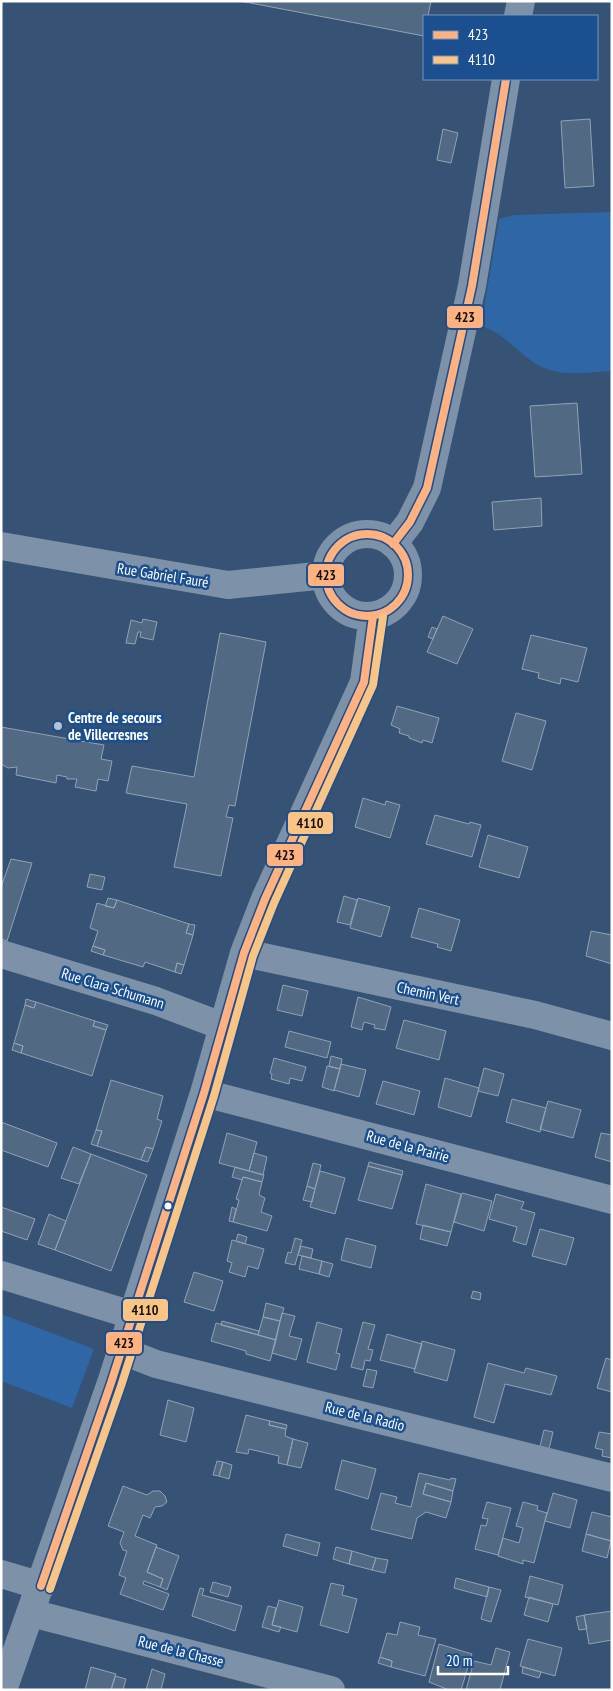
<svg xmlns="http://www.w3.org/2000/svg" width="613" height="1691" font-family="'PT Sans Narrow',sans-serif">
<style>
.green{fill:#2f66a5}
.building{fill:#526984;stroke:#92a2b6}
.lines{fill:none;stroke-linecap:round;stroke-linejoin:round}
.minor{stroke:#7d92a8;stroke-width:28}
.bus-1-casing{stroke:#1b4f8f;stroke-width:11}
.bus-2-casing{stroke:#1b4f8f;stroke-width:11}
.bus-1{stroke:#ffb280;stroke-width:8}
.bus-2{stroke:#fac485;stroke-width:8}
.poi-dot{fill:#b9c2ce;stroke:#1b4f8f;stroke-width:2}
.bus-dot{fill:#fff;stroke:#1b4f8f;stroke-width:2}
.labels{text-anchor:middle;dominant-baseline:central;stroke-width:5;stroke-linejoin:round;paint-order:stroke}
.street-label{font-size:15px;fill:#fff;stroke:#1b4f8f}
.poi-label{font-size:15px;font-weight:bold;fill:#fff;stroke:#1b4f8f;text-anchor:start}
.line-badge{stroke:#1b4f8f;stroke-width:2}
.pale-badge-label{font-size:14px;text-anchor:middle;font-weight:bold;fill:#111}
</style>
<rect width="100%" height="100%" fill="#365274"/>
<path class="green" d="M612,212v159c-22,1 -49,6 -70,-4 -23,-11 -36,-34 -61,-41l18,-107 15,-4z
M1,1314l93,35 -22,59 -71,-27z"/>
<path class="building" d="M240,1h191l-3,15h-4v20z
M590,119l4,67 -29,2 -4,-67z
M443,129l15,4 -7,30 -14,-3z
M577,403l5,71 -47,3 -5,-71z
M541,498l1,28 -48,4 -2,-28z
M443,616l30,13 -16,35 -30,-12z
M143,619l14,3 -4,18 -13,-3 1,-5h-3l-3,12 -9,-1 5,-23 11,3z
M432,627l5,2 -4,10 -5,-2z
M220,633l46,9 -31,164 -6,-1 -3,12 7,1 -12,58 -47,-9 13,-63 -61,-11 6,-27 62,11z
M531,635l56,13 -9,34 -17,-4 -1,6 -22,-6 1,-5 -17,-4z
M397,706l42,12 -7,25 -9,-3 -1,3 -13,-5v-2l-10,-3 1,-4 -9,-4z
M516,713l30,8 -14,49 -30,-9z
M1,727l103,18 -3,14 11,2 -4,20 -10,-2 -2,12 -21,-4 2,-8h-10v-2l-10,-2 -1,8 -40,-8 1,-8 -9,1 -7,-4z
M363,798l22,7 1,-4 14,4 -10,33 -35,-11z
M435,815l34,9 1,-2 11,3 -9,32 -46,-13z
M488,835l40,12 -9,31 -40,-11z
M11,859l21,4 -25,78 -6,-2v-52z
M90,874l15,3 -3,13 -15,-3z
M344,896l13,4 -7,25 -13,-3z
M108,898l9,2 -3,8 -9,-2z
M358,898l32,9 -9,30 -31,-9z
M117,900l72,24 -3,9 7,2 -9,30 -7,-2 -2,9 -30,-10 -2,5 -40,-12 2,-5 -12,-4 5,-15 -8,-3 7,-25 17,5z
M419,908l41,12 -9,31 -14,-4 1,-3 -27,-7z
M189,924l6,1 -2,10 -7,-2z
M591,931l21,4v29l-26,-8z
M93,946l12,4 -2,5 -12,-4z
M177,963l7,2 -3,9 -6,-2z
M283,985l25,6 -6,25 -25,-6z
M358,997l33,10 -6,23 -11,-2 1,-3 -11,-3 -2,8 -11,-3z
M26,999l10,3 -2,6 -9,-3z
M36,1002l59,19 -2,5 13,4 -14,46 -71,-23 2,-7 -9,-3 11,-38 9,3z
M404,1020l42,11 -7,29 -43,-12z
M95,1021l13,4 -2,5 -13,-4z
M289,1031l42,11 -4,16 -42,-11z
M14,1043l9,3 -2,7 -9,-3z
M331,1056l11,3 -2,10 -11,-3z
M274,1058l32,9 -4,14 -12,-3 -1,6 -18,-5 1,-5 -2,-1z
M341,1064l25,6 -7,27 -25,-7z
M327,1066l13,3 -6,22 -12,-4z
M484,1068l20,6 -6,22 -20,-5z
M445,1078l34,10 -8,29 -33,-10z
M111,1080l52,16 -6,23 5,2 -9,28 -7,-2 -5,13 -44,-14 5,-15 -6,-1z
M383,1081l37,10 -6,24 -38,-11z
M512,1099l34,9 -6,24 -34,-10z
M548,1101l33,9 -8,28 -33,-9z
M1,1122l56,21 -9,24 -47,-17z
M96,1130l6,1 -5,15 -6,-2z
M227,1133l30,9 -8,29 -30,-8z
M601,1133l11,2v27l-17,-5z
M73,1147l18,7 -12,30 -18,-6z
M146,1147l7,2 -5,13 -7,-2z
M254,1153l13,4 -4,18 -14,-4z
M91,1154l56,21 -36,96 -56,-21z
M369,1162l34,9 -1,4 -34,-9z
M313,1163l8,2 -6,24 -8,-3z
M368,1166l34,9 -10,34 -34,-9z
M235,1167l29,8 -2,7 -19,-5 -1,3 -10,-3z
M320,1171l25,7 -10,36 -25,-7z
M243,1177l19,5 -3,13 6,3 -4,14 11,4 -5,15 -34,-9 6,-22 -3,-1z
M426,1184l35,10 -10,38 -35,-8z
M307,1186l8,3 -3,13 -9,-2z
M462,1193l30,8 -8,30 -30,-9z
M496,1194l28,8 -3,7 14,4 -9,32 -13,-4 4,-14 -28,-8z
M1,1207l34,12 -8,21 -26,-9z
M232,1207l4,2 -3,13 -4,-1z
M49,1214l17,7 -11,29 -17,-6z
M423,1225l28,7 -4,14 -27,-7z
M540,1229l34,9 -8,27 -34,-9z
M238,1234l9,3 -2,7 -9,-3z
M295,1238l7,2 -7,25 -10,-2 3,-11 3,1z
M346,1238l30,8 -5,22 -30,-8z
M232,1240l32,9 -6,20 -10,-3 -3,11 -16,-5 3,-9 -5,-2z
M301,1246l12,3 -2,9 -13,-3z
M302,1256l20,5 -3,13 -20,-5z
M322,1261l11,3 -4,13 -10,-3z
M194,1272l29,9 -9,30 -30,-9z
M473,1291l8,2 -1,7 -9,-2z
M266,1303l18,5 -4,13 -17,-4z
M282,1313l13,3 -6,20 13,3 -6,21 -24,-7z
M263,1317l17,4 -4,19 -18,-5z
M222,1321l37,10 -1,4 -37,-10z
M317,1322l25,7 -6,24 4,1 -4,16 -29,-8z
M363,1322l12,3 -7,24 5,1 -3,11 -5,-1 -2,10 -12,-3z
M216,1323l60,17 -6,21 -24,-7v-3l-35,-10z
M387,1334l35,10 -7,25 -35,-9z
M422,1341l33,9 -8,31 -33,-9z
M606,1358l6,2v32l-15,-4z
M488,1363l36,10 2,-5 31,8 -6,19 -46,-11 -11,39 -20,-6z
M367,1369l10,2 -4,17 -10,-2z
M168,1400l26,8 -8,34 -26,-7z
M246,1415l24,6 -1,4 17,4 -1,7 8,3 -6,26 -9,-2 1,-7 -30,-7 -1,5 -12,-2z
M270,1421l17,4 -1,4 -17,-4z
M544,1430l9,2 -4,17 -9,-3z
M599,1432l13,2v24l-10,-2 1,-6 -8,-2z
M293,1439l15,4 -7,25 -14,-3z
M342,1460l34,9 -8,30 -33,-10z
M217,1461l6,1 -4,14 -6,-1z
M223,1462l9,3 -3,14 -10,-3z
M419,1473l31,7 1,-2 5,1 -3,12 -27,-8 -3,11 28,8 -5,16 -20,-6 -9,6 -5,21 -41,-10 10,-36 16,4 -2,6 16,4z
M426,1483l27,8 -2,11 -28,-8z
M123,1486l24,9 6,-4h7l5,5 2,6 -5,4 -7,1 -5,11 -7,-3 -8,21 22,9 -10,27 16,7 -3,8 -16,-6 -1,3 26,10 -6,16 -43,-16 6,-16 -7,-3 8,-24 -4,-1 -3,-7 4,-11 -16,-6z
M553,1493l24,7 -7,28 -25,-7z
M487,1502l24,6 -13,47 -23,-6 6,-24 5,1 2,-7 -6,-1z
M523,1502l15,4 -1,4 10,3 -13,50 -11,-3v4l-25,-8 5,-18 16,5 4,-15 -7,-2z
M592,1512l20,5 -1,24 -25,-7z
M286,1534l34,9 -3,13 -34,-10z
M586,1534l25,7 -4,17 -25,-7z
M156,1547l23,9 -12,34 -7,-3 3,-8 -16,-7z
M336,1547l16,4 -3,13 -16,-5z
M352,1551l24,7 -4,12 -23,-6z
M376,1558l12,2 -3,13 -13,-3z
M530,1576l33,9 -5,20 -33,-8z
M456,1578l33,9 -2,10 -33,-9z
M213,1582l18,5 -3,10 -18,-5z
M331,1583l13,3 -2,9 15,4 -9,34 -28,-8z
M489,1587l12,3 -10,32 -10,-3z
M200,1588l4,1 -2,6 40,11 -7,25 -43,-15z
M529,1597l24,7 -5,18 -24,-7z
M279,1600l24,7 -6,25 -25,-7z
M268,1606l8,2 -4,17 9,2 -2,5 -17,-5z
M612,1611v29l-23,4 -5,-29z
M584,1615l3,14 -8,1 -3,-13z
M400,1622l20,5 -2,8 18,4 -11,37 -34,-9 1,-6 -12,-4 7,-24 10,2z
M528,1639l34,9 -7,28 -35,-10z
M439,1644l33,10 -11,36h-12l-20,-8z
M496,1648l14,4 -10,38h-34l8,-29 17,4z
M380,1657l12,4 -1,6 -13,-4z
M91,1667l25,7 -5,16h-26z
M523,1667l18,5 -2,6 -17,-5z
M152,1669l13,5 -4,16h-15z
M115,1676l11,3 -3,11h-12z"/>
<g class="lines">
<path class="minor" d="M518,16l3,-15
M326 575a41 41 0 1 1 82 0a41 41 0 1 1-82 0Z
M393,544l17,-22 17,-34 45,-202 34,-207
M1,546l227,39 98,-10
M244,953l291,62 77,21
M1,954l155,47 66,25
M204,1093l408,107
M1,1275l131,40
M120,1350l36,14 456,114
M1,1574l40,12
M31,1613l300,77
M3,1690l108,-307 93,-290 40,-140 21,-54 99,-217 9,-66"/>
<g class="bus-1-casing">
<path id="bus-1" d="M326 575a41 41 0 1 1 82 0a41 41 0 1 1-82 0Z
M393,544l17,-22 17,-34 45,-202 34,-207
M41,1586l70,-203 93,-290 40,-140 21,-54 99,-217 9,-66"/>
</g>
<g class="bus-2-casing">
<path id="bus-2" d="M50,1589l71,-203 93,-290 39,-140 21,-53 99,-218 10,-68"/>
</g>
<use href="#bus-1" class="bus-1"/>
<use href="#bus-2" class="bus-2"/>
</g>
<circle class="poi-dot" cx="58" cy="726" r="5"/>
<circle class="bus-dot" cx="168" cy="1206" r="4.5"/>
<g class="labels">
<g class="street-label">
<text transform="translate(163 575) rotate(9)">Rue Gabriel Fauré</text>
<text transform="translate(113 988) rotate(17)">Rue Clara Schumann</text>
<text transform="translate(428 993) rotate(12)">Chemin Vert</text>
<text transform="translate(408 1146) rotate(15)">Rue de la Prairie</text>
<text transform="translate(365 1416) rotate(14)">Rue de la Radio</text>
<text transform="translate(181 1651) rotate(14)">Rue de la Chasse</text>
</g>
<g class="poi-label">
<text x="68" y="717">Centre de secours<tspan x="68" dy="17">de Villecresnes</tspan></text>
</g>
</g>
<g class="line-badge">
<rect x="446" y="305" width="38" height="24" rx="5" fill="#ffb280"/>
<rect x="307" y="563" width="38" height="24" rx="5" fill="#ffb280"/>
<rect x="287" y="811" width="47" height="24" rx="5" fill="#fac485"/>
<rect x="266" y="843" width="38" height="24" rx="5" fill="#ffb280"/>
<rect x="122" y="1298" width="47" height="24" rx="5" fill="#fac485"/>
<rect x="105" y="1331" width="38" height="24" rx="5" fill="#ffb280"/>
</g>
<g class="pale-badge-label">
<text x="465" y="322">423</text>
<text x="326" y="580">423</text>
<text x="310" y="828">4110</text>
<text x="285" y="860">423</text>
<text x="145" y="1315">4110</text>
<text x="124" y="1348">423</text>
</g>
<rect width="613" height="1691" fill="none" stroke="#ffffff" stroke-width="5"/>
<rect x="423" y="15" width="175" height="65" fill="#1b4f8f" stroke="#7695bc"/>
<rect x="433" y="31" width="25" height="8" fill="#ffb280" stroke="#7695bc"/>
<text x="468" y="40" font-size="15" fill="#ffffff">423</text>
<rect x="433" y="56" width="25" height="8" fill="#fac485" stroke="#7695bc"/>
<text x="468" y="65" font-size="15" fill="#ffffff">4110</text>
<path d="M438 1666v8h70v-8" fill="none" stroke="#ffffff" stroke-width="2.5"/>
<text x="446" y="1666" font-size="15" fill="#ffffff" stroke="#1b4f8f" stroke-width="4" paint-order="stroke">20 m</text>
</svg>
